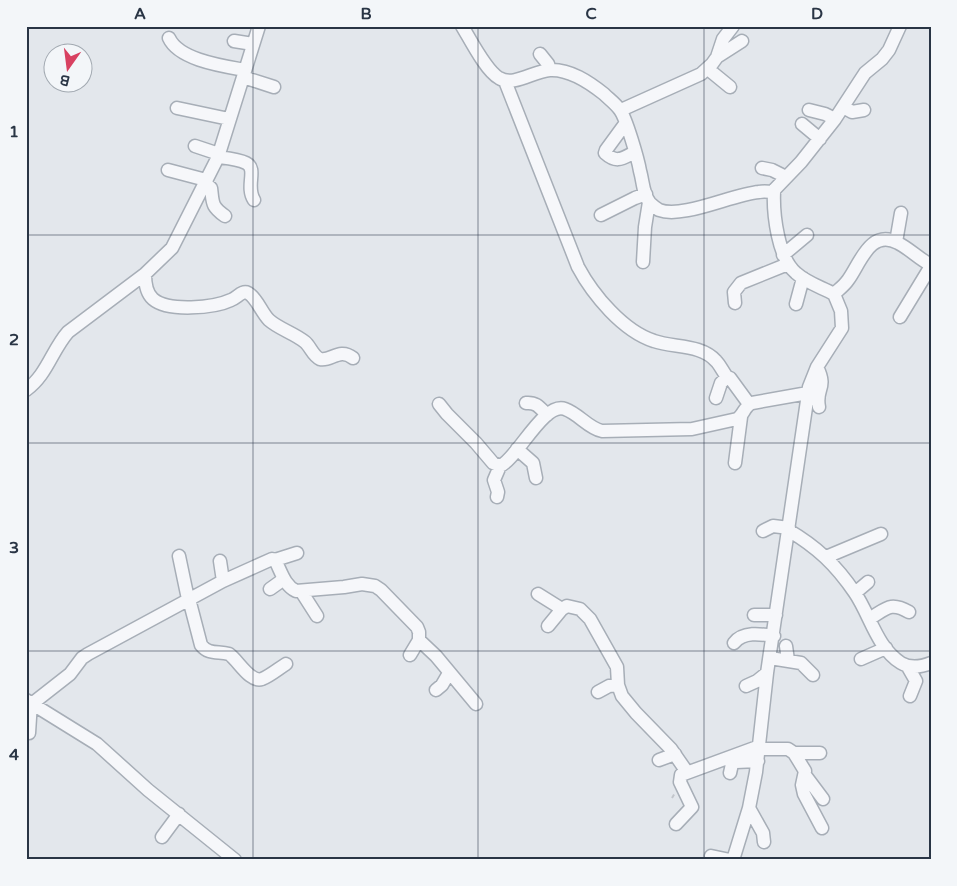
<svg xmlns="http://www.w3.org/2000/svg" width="957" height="886" font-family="'Varela Round',sans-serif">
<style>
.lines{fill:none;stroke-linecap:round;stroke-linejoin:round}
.minor-casing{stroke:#a7aeb7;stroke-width:15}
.path{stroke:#c1c5cb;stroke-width:2;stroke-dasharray:4 4;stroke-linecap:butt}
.minor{stroke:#f6f7fa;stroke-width:12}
.grid{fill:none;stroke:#293545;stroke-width:1;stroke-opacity:0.55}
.neatline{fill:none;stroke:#293545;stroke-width:2}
.grid-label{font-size:16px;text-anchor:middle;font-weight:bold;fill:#293545}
</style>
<rect width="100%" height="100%" fill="#e3e7ec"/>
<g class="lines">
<g class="minor-casing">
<path id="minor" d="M462,26c8,13 24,45 37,52 15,9 34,-7 51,-8 20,-1 39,12 54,24 5,5 12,10 16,16 6,8 18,49 20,61 3,10 3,24 10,32 2,2 6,5 9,7 24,9 74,-16 100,-18 5,-1 10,0 15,0
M169,38c10,22 54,28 76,32
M234,41l19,3
M540,54l8,10 2,6
M717,57l25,-16
M708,69l22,18
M243,77l31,10
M505,81l73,186c15,28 45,64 76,74 20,7 47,3 62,20 4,4 7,11 11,16
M843,107l9,5 12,-2
M177,108l52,11
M621,110l80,-36 11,-10 5,-7 6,-18 10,-13
M809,110l16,4 10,5
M625,124l-19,26 -1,3c12,11 18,5 30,-1
M802,124l18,15
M195,146l24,8
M218,157c8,1 20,2 28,6 12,6 -1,23 8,37
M762,168l10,2 14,7
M168,170l38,10
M205,183l6,5c2,15 0,18 14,28
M601,215l34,-17 11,-4
M896,242l5,-29
M783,255l24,-20
M643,262l2,-35 4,-25
M145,274c0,9 1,19 8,25 15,13 61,9 78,1 6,-2 11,-10 17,-7 9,5 13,19 21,27 10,9 25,13 36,22 5,4 8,14 15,17 11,3 19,-12 33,-1
M834,294c4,-4 10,-8 14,-14 12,-16 22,-52 50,-37 12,6 21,16 33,22
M735,303l-1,-11 7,-9 47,-19
M796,304l7,-26
M900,317l31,-51
M817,367c11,22 -2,21 2,40
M26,390c21,-15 26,-40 42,-58l77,-58 27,-26 46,-91 41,-131
M716,398l5,-15 6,-6 3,1 19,26
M526,403c11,-1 14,5 21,12
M439,404l8,10 29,29 17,20 7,3c17,-7 44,-65 65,-57 14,5 23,19 37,22l90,-2 45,-10c7,-4 7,-13 15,-16l56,-10
M517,449l16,14 3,15
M735,463l6,-46
M497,497l1,-5 -4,-12 6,-14
M788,530c29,17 48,35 67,63 15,22 22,55 46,70 10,6 20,4 30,0
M763,531l10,-5 16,2
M179,556l9,43
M826,557l55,-23
M275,560l22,-7
M220,561l3,20
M270,589l14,-10
M301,591l16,25
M855,593l13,-11
M538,594l24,15
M189,599l12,46c8,10 17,6 28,9 9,6 21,29 33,25 8,-3 16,-10 24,-15
M754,615h22
M869,619c17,-10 21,-18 40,-7
M548,626l14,-17 5,-3 13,3 10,10 27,48 1,18 4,11 14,17 35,36 16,23
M734,643c9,-12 27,-9 40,-7
M786,646l2,14
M410,655l9,-15
M770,658l31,5 12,12
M861,659l25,-11
M908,667l8,14 -6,15
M746,686l11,-5 10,-8
M436,690l6,-5 7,-12
M598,692l11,-6 9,-1
M26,700l71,44 51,46 87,70
M33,703l37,-29 12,-16 6,-4 135,-73 49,-22 3,1c6,11 9,25 21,31l48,-4 18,-3 13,2 6,4 36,37 2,5v8l17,16 40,48
M29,733l2,-31
M759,749h29l6,4 11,18 -3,14 2,9 18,34
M794,753h26
M659,760l16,-6
M730,773l2,-9 4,-2 22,-1
M805,775l18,24
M749,808l14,25 1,9
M676,824l16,-17 -12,-25 1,-7 79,-29
M162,837l17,-23
M711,856l19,4
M733,860l16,-52 7,-36 11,-99 42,-286 8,-20 25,-39 -1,-17 -7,-17c-13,-7 -27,-11 -38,-21 -18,-15 -23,-59 -22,-81l1,-3 26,-27 34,-43 30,-46 17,-14 7,-9 11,-24"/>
</g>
<path class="path" d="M672,798l3,-5"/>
<use href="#minor" class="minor"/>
</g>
<path class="grid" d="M253,26v834M478,26v834M704,26v834M26,235h905M26,443h905M26,651h905"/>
<rect width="957" height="886" fill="none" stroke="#f3f6f9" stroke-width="55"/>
<g transform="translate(68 68) rotate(194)"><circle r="24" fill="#f3f6f9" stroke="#a2a9b1"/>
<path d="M0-4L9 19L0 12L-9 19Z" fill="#d84161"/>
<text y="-8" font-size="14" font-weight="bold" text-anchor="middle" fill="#293545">B</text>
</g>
<rect x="28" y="28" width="902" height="830" class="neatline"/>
<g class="grid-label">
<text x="140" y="19">A</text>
<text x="366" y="19">B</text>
<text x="591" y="19">C</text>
<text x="817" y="19">D</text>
<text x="14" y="137">1</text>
<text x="14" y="345">2</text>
<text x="14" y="553">3</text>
<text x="14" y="760">4</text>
</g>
</svg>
